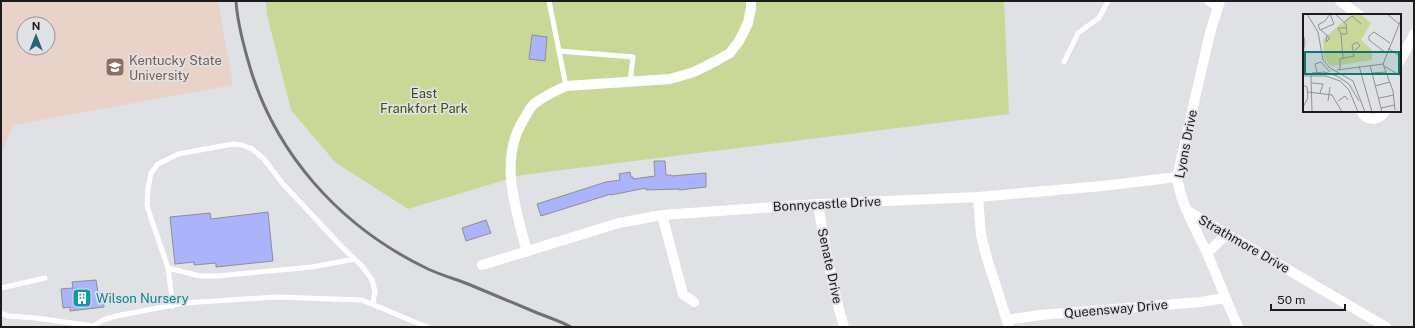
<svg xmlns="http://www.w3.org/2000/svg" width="1415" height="328" font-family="'Public Sans',sans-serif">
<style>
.education{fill:#e9d2c7;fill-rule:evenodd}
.green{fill:#c9d897}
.building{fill:#abb3fa;stroke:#8e8f91}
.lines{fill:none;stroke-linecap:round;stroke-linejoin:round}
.lane{stroke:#fff;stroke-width:5}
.street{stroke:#fff;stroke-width:10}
.rail{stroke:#707173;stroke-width:3}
.labels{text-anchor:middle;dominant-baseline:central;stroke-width:3.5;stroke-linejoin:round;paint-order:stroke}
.education-label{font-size:13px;fill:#785e54;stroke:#e0e1e4;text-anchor:start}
.park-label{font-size:13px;fill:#434d15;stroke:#e0e1e4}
.street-label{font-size:13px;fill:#1b1b1c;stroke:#e0e1e4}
.culture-label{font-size:13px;fill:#0d838f;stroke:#e0e1e4;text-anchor:start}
.inset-road{fill:none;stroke:#919294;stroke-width:1}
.view{fill:#0f766e;fill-opacity:0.15;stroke:#0f766e;stroke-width:2}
.inset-edge{fill:none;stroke:#1b1b1c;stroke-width:2}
</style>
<rect width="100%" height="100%" fill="#e0e1e4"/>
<path class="education" d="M1,1h217l15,84 -220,40 -12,29zM24,24h24v24h-24z"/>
<path class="green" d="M266,1h738l5,113 -487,61 -114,34 -73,-47 -44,-52 -24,-95z"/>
<path class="building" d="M532,35l15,2 -2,24 -16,-2z
M654,161h11l1,14h5v1l35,-3v14l-27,3v-1l-33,1v-2l-35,7v-1l-70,22 -4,-12 69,-22 14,-2 -1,-6 11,-2 1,5h2v2l22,-3z
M268,212l5,49 -57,6v-4l-22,2v-3l-19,2 -5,-47 40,-4 1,6z
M486,220l5,13 -25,8 -4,-13z
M96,280l2,13h5l1,14 -34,4v-4l-7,1 -2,-19 12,-1 -1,-6z"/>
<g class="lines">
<path class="lane" d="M549,1l17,85
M559,51l74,6 -3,25
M1064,62l14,-29 21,-15 9,-17
M168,268l32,8h18l94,-9 43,-8
M1,288l44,-10
M173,306l-5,-38 -21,-62 1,-18 3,-15 7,-9 20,-10 55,-10 9,1 10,4 11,9 20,26 59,63 20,19 10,14 3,11 -2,13
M1,313l7,3 28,2 57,8
M92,327l11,-7 13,-4 68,-13 93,-6 85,3 65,27"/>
<path class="street" d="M1209,1l9,5
M1220,1l-10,32 -33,144c4,29 18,50 30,76 11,25 20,50 31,74
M1340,1l19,14
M1400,61l14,-27
M1361,111c5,10 18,11 24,0
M978,197l3,38 5,20 23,72
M818,204c7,42 14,83 26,123
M1186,210l200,117
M662,215l21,79 11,8
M527,252c-11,-42 -29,-93 -3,-133 3,-5 6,-12 10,-15 10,-8 21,-13 32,-18l104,-7 24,-7 22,-11 14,-8 9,-12 9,-18 3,-15v-7
M1207,253l20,-19
M482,265l137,-42 43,-8 156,-11 160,-7 124,-11 75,-9
M1007,320l33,-5 161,-13 24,-4"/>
<path class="rail" d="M236,1c1,19 6,38 11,56 25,95 93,170 181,212 13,6 27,10 40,15 22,9 45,19 67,28 12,5 25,9 36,15"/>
</g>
<defs>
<g id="university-square" transform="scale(1)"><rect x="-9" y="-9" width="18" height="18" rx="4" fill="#8d6e63" stroke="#e0e1e4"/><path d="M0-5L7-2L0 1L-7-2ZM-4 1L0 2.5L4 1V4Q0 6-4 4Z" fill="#fff"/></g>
<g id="building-square" transform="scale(1)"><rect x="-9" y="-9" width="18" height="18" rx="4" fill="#0f9aa8" stroke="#e0e1e4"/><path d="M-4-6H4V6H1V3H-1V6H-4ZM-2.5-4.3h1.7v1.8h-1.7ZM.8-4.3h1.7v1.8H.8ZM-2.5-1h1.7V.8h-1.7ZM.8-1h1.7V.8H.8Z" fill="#fff"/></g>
</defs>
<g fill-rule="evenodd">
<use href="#university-square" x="115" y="67"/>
<use href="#building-square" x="82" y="298"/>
</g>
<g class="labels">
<g class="education-label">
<text x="129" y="60">Kentucky State<tspan x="129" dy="15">University</tspan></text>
</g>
<g class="park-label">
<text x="424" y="93">East<tspan x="424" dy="15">Frankfort Park</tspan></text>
</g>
<g class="street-label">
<text transform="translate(1186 144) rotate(-79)">Lyons Drive</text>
<text transform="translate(827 204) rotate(-3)">Bonnycastle Drive</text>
<text transform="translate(1244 244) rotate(30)">Strathmore Drive</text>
<text transform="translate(830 266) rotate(78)">Senate Drive</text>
<text transform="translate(1116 309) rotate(-5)">Queensway Drive</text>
</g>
<g class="culture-label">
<text x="96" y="298">Wilson Nursery</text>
</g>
</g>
<g transform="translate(1303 14)">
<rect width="98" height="98" fill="#e0e1e4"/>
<path d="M49,0h8l11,9 -10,17 11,10v10l-40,6 -8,-7 -1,-20z" fill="#c9d897"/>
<path class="inset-road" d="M4,0l11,18 5,28 7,8 23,13 12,31M27,0l4,10 -14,6 -2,-5 7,-4zM32,0l11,10 1,10h-6M84,0l12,10M42,8l7,-6 9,8M18,16l9,8 -4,4 1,-7M0,20l2,8 -2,12M85,34l10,7M83,39l-17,-13v-4l5,-4 16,11M40,44l-2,-24 -3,-6h9M67,51l12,47M56,52l13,46M81,52l17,10M37,55v-10l14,-3 -2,-11 5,-3 3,4 -5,4M34,56l46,-6M14,58l-2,-8 6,-2 9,10M69,59l14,-1M0,62h23l14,5 9,9 9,22M8,62l1,-3 12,-1 13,4 12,8 10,17M8,62l1,36M9,69l11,1 -3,9M0,71l4,2 1,11 -5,9M72,72l15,-4M5,78l24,3 10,17M76,84l15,-3M25,87l2,-14M35,87l7,-5 3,4M78,94l14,-3M92,96l-2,-19 -10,-27 18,-44"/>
<path class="view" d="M2,38h94v22h-94z"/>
<rect width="98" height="98" class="inset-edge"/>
</g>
<rect width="1415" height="328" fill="none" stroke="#1b1b1c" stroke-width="4"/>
<g transform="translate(36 36)"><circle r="19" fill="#e0e1e4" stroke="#919294"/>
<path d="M0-3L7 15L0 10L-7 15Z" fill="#28657c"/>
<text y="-6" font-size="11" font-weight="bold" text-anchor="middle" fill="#1b1b1c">N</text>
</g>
<path d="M1271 304v6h74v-6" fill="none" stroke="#1b1b1c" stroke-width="2"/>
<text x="1277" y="304" font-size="12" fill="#1b1b1c" stroke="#e0e1e4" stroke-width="3" paint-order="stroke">50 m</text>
</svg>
